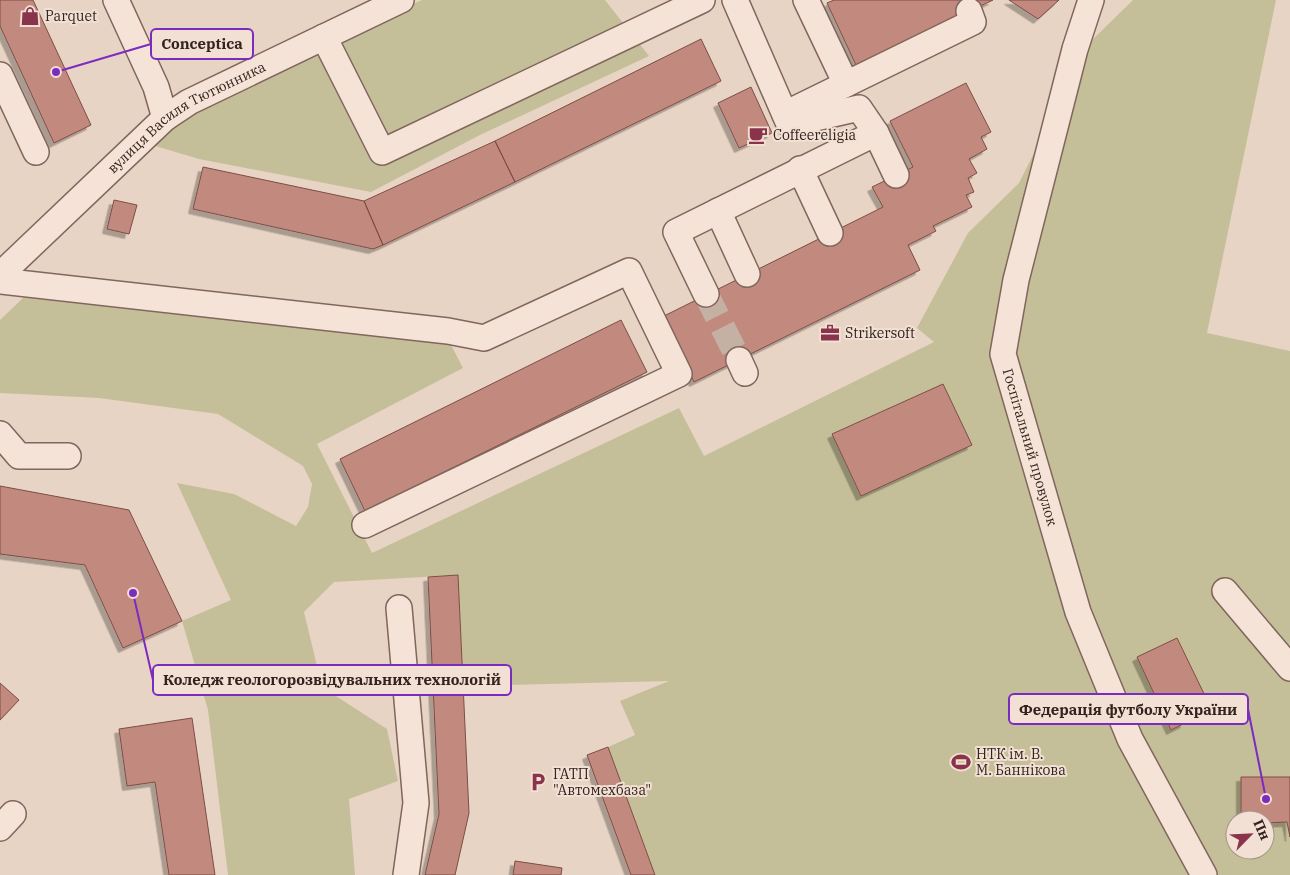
<svg xmlns="http://www.w3.org/2000/svg" width="1290" height="875" font-family="'IBM Plex Serif',serif">
<style>
.green{fill:#c5bf99;fill-rule:evenodd}
.building{fill:#c2897e;stroke:#7d4d45;filter:url(#shadow)}
.lines{fill:none;stroke-linecap:round;stroke-linejoin:round}
.minor-tunnel{stroke:#c4b1a3;stroke-width:25;stroke-dasharray:25 12;stroke-linecap:butt}
.minor-casing{stroke:#81665d;stroke-width:28}
.minor{stroke:#f4e3d6;stroke-width:25}
.labels{text-anchor:middle;dominant-baseline:central;stroke-width:4;stroke-linejoin:round;paint-order:stroke}
.poi-label{font-size:14px;fill:#33231f;stroke:#f1e0d3;text-anchor:start}
.street-label{font-size:14px;fill:#33231f;stroke:#f1e0d3}
.leader{fill:none;stroke:#7b2cbf;stroke-width:2}
.callout-dot{fill:#7b2cbf;stroke:#f1e0d3;stroke-width:2}
.callout{fill:#f1e0d3;stroke:#7b2cbf;stroke-width:2}
.callout-label{font-size:15px;text-anchor:middle;font-weight:bold;fill:#33231f}
</style>
<defs>
<filter id="shadow"><feDropShadow dx="-4.5" dy="4.5" stdDeviation="0" flood-color="#0004"/></filter>
</defs>
<rect width="100%" height="100%" fill="#e8d4c4"/>
<path class="green" d="M422,0h183l44,56 -169,79 -109,57 -172,-33 -47,-14c80,-65 177,-103 270,-145z
M1133,0h143l-69,333 83,18v524h-635l-47,-128 27,-12 -15,-34 49,-20 -206,5 -5,-111 -124,7 -30,30 18,75 65,42 11,52 -49,18 6,76h-127l-20,-165 -26,-89 49,-21 -54,-117 57,11 62,32 12,-19 4,-23 -9,-18 -85,-52 -119,-16 -99,-5v-73l24,-23 400,41 23,-1 16,31 -146,76 55,109 307,-145 25,48 230,-114 -17,-14 51,-95 51,-50 70,-140zM1235,820h30v30h-30z"/>
<path class="building" d="M0,0h33l58,125 -37,18 -54,-117z
M834,0h159l-137,65 -29,-62z
M1009,0h50l-21,19z
M701,39l20,42 -206,101 -20,-41z
M966,83l25,49 -10,5 6,12 -18,10 8,14 -9,5 6,14 -8,3 6,12 -39,19 3,5 -28,14 12,25 -226,112 -32,-65 221,-110 -11,-20 41,-20 -23,-46z
M751,87l21,46 -33,15 -21,-45z
M495,141l20,41 -132,63 -19,-44z
M203,167l161,34 19,44 -10,4 -180,-40z
M114,200l23,5 -8,29 -22,-5z
M621,320l26,52 -282,139 -25,-52z
M943,384l29,61 -111,51 -29,-62z
M0,486l129,24 53,111 -59,27 -38,-83 -85,-11z
M458,575l11,238 -14,62h-30l14,-61 -11,-237z
M1177,638l31,64 -27,13 4,8 -14,7 -34,-73z
M0,683l19,17 -19,20z
M192,718l23,157h-46l-14,-93 -28,4 -8,-57z
M608,747l47,128h-24l-44,-120z
M1241,777h49v60l-3,-15 -22,1v-3h-24z
M515,861l47,7 -1,7h-48z"/>
<g class="lines">
<path class="minor-tunnel" d="M706,294l33,66"/>
<g class="minor-casing">
<g id="minor">
<path d="M116,0l40,87 9,31"/>
<path d="M806,0l40,84"/>
<path id="s1" d="M1091,0l-16,49 -59,231 -13,74 75,258 52,127 74,136"/>
<path d="M324,37l58,115 320,-152"/>
<path d="M0,75l36,77"/>
<path d="M785,114l188,-92 -4,-11"/>
<path d="M876,133l20,42"/>
<path d="M800,169l30,64"/>
<path d="M718,211l29,63"/>
<path id="s2" d="M0,275l165,-157 24,-16 212,-102"/>
<path d="M0,281l448,50 36,7 145,-67 50,103 -314,151"/>
<path d="M706,294l-30,-62 200,-99 -17,-25 -70,16 -54,-124"/>
<path d="M739,360l6,13"/>
<path d="M0,434l19,22h49"/>
<path d="M1225,591l65,77"/>
<path d="M399,608l17,195 -10,72"/>
<path d="M0,828l13,-14"/>
</g>
</g>
<use href="#minor" class="minor"/>
</g>
<defs>
<g id="shop-bare" transform="scale(1.5)"><path d="M-5-2.5h2.3a2.7 3.5 0 0 1 5.4 0H5L5.5 6h-11ZM-1.5-2.5h3a1.5 2.3 0 0 0-3 0Z" fill="#89344b" stroke="#f1e0d3" stroke-width="2.5" paint-order="stroke"/></g>
<g id="cafe-bare" transform="scale(1.5)"><path d="M-5.5-4.5H6V0H3Q3 3.5 0 3.5H-2.5Q-5.5 3.5-5.5 0ZM3-3.2v2h1.7v-2ZM-6 4.5H4V6H-6Z" fill="#89344b" stroke="#f1e0d3" stroke-width="2.5" paint-order="stroke"/></g>
<g id="office-bare" transform="scale(1.5)"><path d="M-6-3h4V-5.5h4V-3h4V5H-6ZM-1-4.5V-3h2v-1.5ZM-6 0V1H6V0Z" fill="#89344b" stroke="#f1e0d3" stroke-width="2.5" paint-order="stroke"/></g>
<g id="stadium-bare" transform="scale(1.5)"><path d="M0-5a6.5 5 0 1 0 0 10a6.5 5 0 1 0 0-10ZM-3.5-1.8h7v3.6h-7Z" fill="#89344b" stroke="#f1e0d3" stroke-width="2.5" paint-order="stroke"/></g>
<g id="parking-bare" transform="scale(1.5)"><path d="M-3.5-5.5H1a3.5 3.5 0 0 1 0 7H-1V5.5H-3.5ZM-1-3.4V-.6H.8a1.4 1.4 0 0 0 0-2.8Z" fill="#89344b" stroke="#f1e0d3" stroke-width="2.5" paint-order="stroke"/></g>
</defs>
<g fill-rule="evenodd">
<use href="#shop-bare" x="30" y="16"/>
<use href="#cafe-bare" x="758" y="135"/>
<use href="#office-bare" x="830" y="333"/>
<use href="#stadium-bare" x="961" y="762"/>
<use href="#parking-bare" x="538" y="782"/>
</g>
<g class="labels">
<g class="poi-label">
<text x="45" y="16">Parquet</text>
<text x="773" y="135">Coffeereligia</text>
<text x="845" y="333">Strikersoft</text>
<text x="976" y="754">НТК ім. В.<tspan x="976" dy="16">М. Баннікова</tspan></text>
<text x="553" y="774">ГАТП<tspan x="553" dy="16">"Автомехбаза"</tspan></text>
</g>
<g class="street-label">
<text stroke="none"><textPath href="#s2" startOffset="246">вулиця Василя Тютюнника</textPath></text>
<text stroke="none"><textPath href="#s1" startOffset="462">Госпітальний провулок</textPath></text>
</g>
</g>
<path class="leader" d="M56 72L151 44M133 593L153 680M1266 799L1248 709"/>
<g class="callout-dot">
<circle cx="56" cy="72" r="5"/>
<circle cx="133" cy="593" r="5"/>
<circle cx="1266" cy="799" r="5"/>
</g>
<g class="callout">
<rect x="151" y="29" width="102" height="30" rx="5"/>
<rect x="153" y="665" width="358" height="30" rx="5"/>
<rect x="1009" y="694" width="239" height="30" rx="5"/>
</g>
<g class="callout-label">
<text x="202" y="49">Conceptica</text>
<text x="332" y="685">Коледж геологорозвідувальних технологій</text>
<text x="1128" y="715">Федерація футболу України</text>
</g>
<g transform="translate(1250 835) rotate(66)"><circle r="24" fill="#f1e0d3" stroke="#a5948b"/>
<path d="M0-4L9 19L0 12L-9 19Z" fill="#89344b"/>
<text y="-8" font-size="14" font-weight="bold" text-anchor="middle" fill="#33231f">Пн</text>
</g>
</svg>
